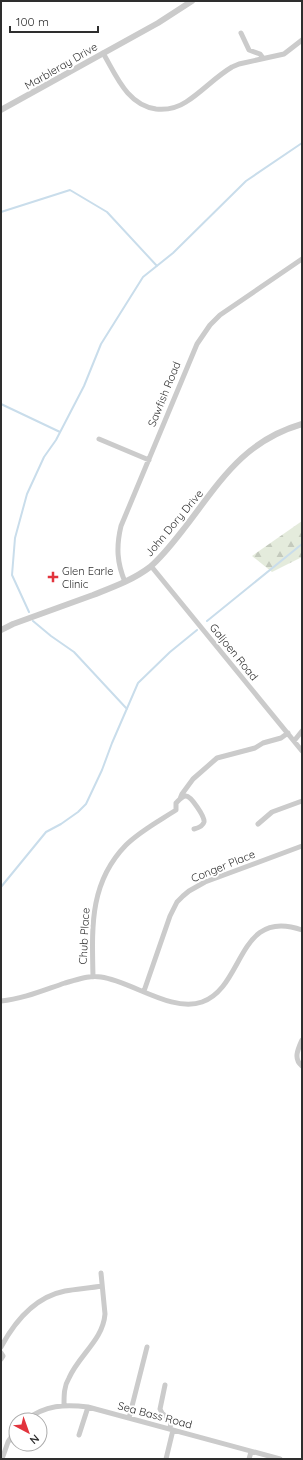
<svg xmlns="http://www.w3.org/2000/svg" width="303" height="1460" font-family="Quicksand,sans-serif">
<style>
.forest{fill:url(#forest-firs)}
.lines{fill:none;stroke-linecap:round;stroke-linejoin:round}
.stream{stroke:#c9ddeb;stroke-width:2}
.minor{stroke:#cbcbcb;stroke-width:5}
.tertiary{stroke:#cbcbcb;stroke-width:6}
.poi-dot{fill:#e2343d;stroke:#fff;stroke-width:1.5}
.labels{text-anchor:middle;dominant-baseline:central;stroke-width:4;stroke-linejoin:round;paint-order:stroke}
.street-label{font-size:11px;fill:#2e2e2e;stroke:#fff}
.poi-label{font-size:11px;fill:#2e2e2e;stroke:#fff;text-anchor:start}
</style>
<defs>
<pattern id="forest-firs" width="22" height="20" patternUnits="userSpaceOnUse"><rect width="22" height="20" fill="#e4ebdc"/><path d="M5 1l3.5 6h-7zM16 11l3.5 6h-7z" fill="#c4cabd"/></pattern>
</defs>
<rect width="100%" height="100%" fill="#fff"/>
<path class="forest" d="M302,521v36l-30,15 -20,-16z"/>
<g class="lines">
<path class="stream" d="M1,212l69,-22 37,22 50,54
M1,404l59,28
M29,612l-17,-37 3,-37 12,-44 17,-37 12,-17 28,-54 17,-42 42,-67 30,-24 73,-72 56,-38
M33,621l18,15 23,16 53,57
M207,621l95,-77
M1,887l45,-55 15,-8 17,-12 8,-8 16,-34 10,-27 26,-60 32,-31 27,-22"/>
<path class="minor" d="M241,33l8,17 11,4 3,4
M103,53c13,22 24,52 53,56 11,1 21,-1 30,-7 16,-10 29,-25 46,-35l7,-3 45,-10 18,-14
M99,439l50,21
M151,566l151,185
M125,582c-8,-19 -9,-35 -4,-56l76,-182 13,-19 10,-10 82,-56
M294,741l8,-10
M180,799l2,-5 11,-15 24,-21 38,-10 8,-5 18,-5 7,-5
M258,824l14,-12 30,-11
M93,977c-1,-49 -4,-94 33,-132 14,-14 33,-24 50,-35v-7c3,-3 6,-7 10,-7 5,0 19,21 18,26 -1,4 -6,6 -10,7
M144,991l26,-75 7,-14 6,-6 6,-5 16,-9 97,-36
M1,1001c22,-2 43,-11 64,-18 12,-3 23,-8 36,-6 30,4 71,36 101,25 43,-15 35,-95 100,-72
M302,1040c-4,9 -9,19 0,26
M1,1347c14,-26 34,-50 64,-56 12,-2 25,-3 37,-5
M1,1353l2,3 -2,3
M165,1385l-5,24 2,4 9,8 -1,8
M64,1405c0,-10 0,-19 5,-27 10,-23 34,-38 36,-64l-4,-41
M129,1418l18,-71
M26,1420c19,-15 39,-16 62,-13l192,52
M79,1435l9,-28
M2,1459l6,-17 8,-12
M166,1459l7,-29
M249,1459l2,-7"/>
<path class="tertiary" d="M1,110l157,-87 34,-22
M1,630l12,-6c27,-10 53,-19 80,-29 20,-8 40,-15 57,-28 14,-12 25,-27 36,-41 35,-46 58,-85 116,-102"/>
</g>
<path class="poi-dot" d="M51 571h4v4h4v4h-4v4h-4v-4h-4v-4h4z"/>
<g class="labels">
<g class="street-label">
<text transform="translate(61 66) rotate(-30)">Marbleray Drive</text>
<text transform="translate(164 394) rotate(-68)">Sawfish Road</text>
<text transform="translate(174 523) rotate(-50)">John Dory Drive</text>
<text transform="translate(234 652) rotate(51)">Galjoen Road</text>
<text transform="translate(223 866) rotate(-22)">Conger Place</text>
<text transform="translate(84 936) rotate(-87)">Chub Place</text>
<text transform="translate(155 1415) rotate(15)">Sea Bass Road</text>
</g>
<g class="poi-label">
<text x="62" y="571">Glen Earle<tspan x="62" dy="13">Clinic</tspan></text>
</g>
</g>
<rect width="303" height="1460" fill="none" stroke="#2e2e2e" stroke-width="4"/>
<g transform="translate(28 1432) rotate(139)"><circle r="19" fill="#ffffff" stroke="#ababab"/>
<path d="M0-3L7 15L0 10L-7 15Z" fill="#e2343d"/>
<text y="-6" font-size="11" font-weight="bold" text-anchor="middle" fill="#2e2e2e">N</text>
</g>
<path d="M10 26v6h88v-6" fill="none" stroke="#2e2e2e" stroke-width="2"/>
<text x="16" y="26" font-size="12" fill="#2e2e2e" stroke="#ffffff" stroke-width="3" paint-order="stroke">100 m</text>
</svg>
